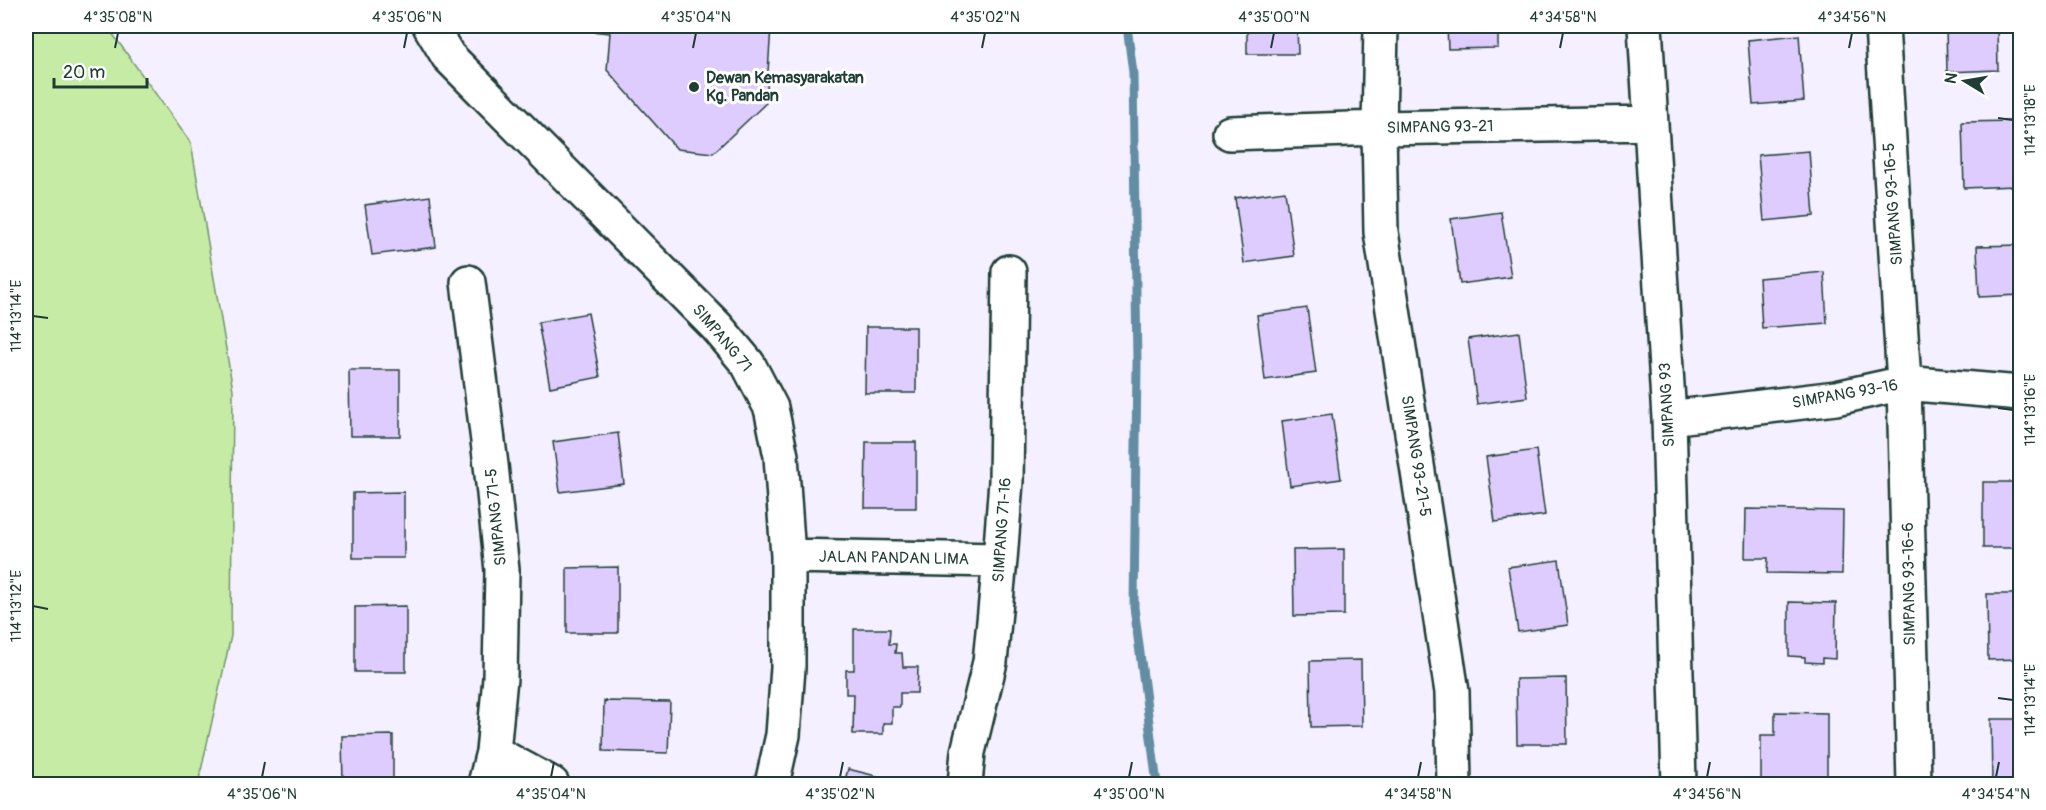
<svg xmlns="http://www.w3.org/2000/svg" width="2046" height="810" font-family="Pangolin,sans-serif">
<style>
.green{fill:#c6eba4;stroke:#72946c;stroke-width:1.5}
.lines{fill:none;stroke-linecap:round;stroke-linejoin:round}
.stream{stroke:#638da3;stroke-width:9}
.building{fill:#dfccfe;stroke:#1f3d34;stroke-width:1.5}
.minor-casing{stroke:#1f3d34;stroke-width:38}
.minor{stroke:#fff;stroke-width:33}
.ticks{fill:none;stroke:#1f3d34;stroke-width:2}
.poi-dot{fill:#1f3d34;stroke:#fff;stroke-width:2}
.labels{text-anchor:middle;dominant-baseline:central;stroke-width:6;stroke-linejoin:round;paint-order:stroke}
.poi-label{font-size:16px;font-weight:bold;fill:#1f3d34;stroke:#fff;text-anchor:start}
.street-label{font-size:16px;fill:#1f3d34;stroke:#fff}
.neatline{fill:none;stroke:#1f3d34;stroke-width:2}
.ticks-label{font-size:15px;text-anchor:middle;fill:#1f3d34}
</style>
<rect width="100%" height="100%" fill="#f5f0ff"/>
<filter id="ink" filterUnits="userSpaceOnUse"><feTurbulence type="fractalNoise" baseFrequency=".0167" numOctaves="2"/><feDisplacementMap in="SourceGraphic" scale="12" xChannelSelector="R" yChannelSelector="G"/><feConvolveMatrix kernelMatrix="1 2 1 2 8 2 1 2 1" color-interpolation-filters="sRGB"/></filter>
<g filter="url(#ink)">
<path class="green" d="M26,26h81l84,117 42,247 -2,246 -33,148h-172z"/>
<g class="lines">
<path class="stream" d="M1127,26l6,47 4,290 -3,244 23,177"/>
</g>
<path class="building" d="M569,26h202l-5,77 -53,50 -36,-4 -70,-79 3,-37 -38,-4z
M1247,26h50l1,28h-51z
M1447,26h51v22l-50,1z
M1946,26h51l1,44 -51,2z
M1799,35l5,66 -51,4 -5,-65z
M2013,121l2,65 -51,2 -2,-66z
M1809,151l5,65 -50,5 -6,-66z
M1285,191l9,65 -50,7 -9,-65z
M430,196l6,51 -64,8 -7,-50z
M1501,212l10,65 -51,7 -9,-65z
M2020,245v50l-41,2 -2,-51z
M1824,272l3,51 -65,5 -3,-50z
M1307,308l9,65 -51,7 -8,-65z
M588,313l12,64 -50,10 -12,-65z
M866,327h50v66h-51z
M1519,332l8,65 -50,7 -9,-65z
M349,370h51v66h-50z
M1332,414l9,65 -51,7 -8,-65z
M618,433l6,51 -64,8 -7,-50z
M866,442h50v66h-51z
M1536,450l9,65 -50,7 -9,-65z
M1983,482h37v66h-37z
M404,492v66h-51v-65z
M1746,509l97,2 -1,63 -75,-1 1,-15h-23z
M1344,549v66l-50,1 -1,-66z
M1559,560l9,65 -50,7 -10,-65z
M618,567v66h-51v-65z
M1987,594h33v65l-32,1z
M1789,602l47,1 -1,56 -13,-1v5l-17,-1v-5l-16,-1z
M406,606v66h-51v-65z
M854,629h36l-1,15h7l-1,9h7l1,14h15l-1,26h-17v14h-8v16h-9v11h-30l1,-40h-8v-24h8z
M1361,660l1,66 -51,1 -1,-66z
M1566,678l1,66h-50l-1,-65z
M604,701l66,1 -2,51 -65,-2z
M1775,712l52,1v66l-9,1 -1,4h-56v-49h14z
M1991,719h29v65h-28z
M393,735v49h-50l-1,-48z
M848,769l60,15h-64z
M1374,779v5h-51v-4z"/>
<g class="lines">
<g class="minor-casing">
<path id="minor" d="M430,26l18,30 269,271 31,37 23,44 10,48 7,100v112l-5,67 -11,49
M1381,26l-2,102 2,104 71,460 2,92
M1645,26l24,392 10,366
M1882,26l22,357 10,401
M1230,133l149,-5 271,-5
M468,282l23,183 11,105 -2,108 -7,74 -8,32
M1669,418l167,-20 68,-15 116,10
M788,556l212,4
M493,752l59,32
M965,784l3,-32 22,-90 10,-102 6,-79 3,-209"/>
</g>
<use href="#minor" class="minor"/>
</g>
</g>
<path class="ticks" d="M115,48l3,-15M404,48l3,-15M693,48l3,-15M982,48l3,-15M1271,48l3,-15M1560,48l3,-15M1849,48l3,-15M1998,118l15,2M33,316l15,2M1998,408l15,2M33,606l15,3M1998,698l15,2M262,777l3,-15M551,777l3,-15M840,777l3,-15M1129,777l3,-15M1418,777l3,-15M1707,777l3,-15M1996,777l3,-15"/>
<circle class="poi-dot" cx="694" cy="87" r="6"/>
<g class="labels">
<g class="poi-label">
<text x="706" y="78">Dewan Kemasyarakatan<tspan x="706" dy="18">Kg. Pandan</tspan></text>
</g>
<g class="street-label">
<text transform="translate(1440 127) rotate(-1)">SIMPANG 93-21</text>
<text transform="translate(1893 204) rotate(-94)">SIMPANG 93-16-5</text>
<text transform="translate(722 338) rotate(50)">SIMPANG 71</text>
<text transform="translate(1845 394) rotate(-10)">SIMPANG 93-16</text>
<text transform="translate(1667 405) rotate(-93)">SIMPANG 93</text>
<text transform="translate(1416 456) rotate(81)">SIMPANG 93-21-5</text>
<text transform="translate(496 517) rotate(-96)">SIMPANG 71-5</text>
<text transform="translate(1002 530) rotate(-86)">SIMPANG 71-16</text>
<text transform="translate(894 558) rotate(1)">JALAN PANDAN LIMA</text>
<text transform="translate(1909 584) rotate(-91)">SIMPANG 93-16-6</text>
</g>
</g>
<rect width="2046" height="810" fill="none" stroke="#fff" stroke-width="66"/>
<g transform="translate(1965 81) rotate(281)" stroke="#ffffff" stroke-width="4.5" paint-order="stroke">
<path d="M0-4.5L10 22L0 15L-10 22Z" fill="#1f3d34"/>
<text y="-9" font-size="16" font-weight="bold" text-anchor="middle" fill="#1f3d34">N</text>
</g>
<path d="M54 78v9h93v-9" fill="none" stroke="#1f3d34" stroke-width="3"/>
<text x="63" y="78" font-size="18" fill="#1f3d34" stroke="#ffffff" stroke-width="4.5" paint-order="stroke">20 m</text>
<rect x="33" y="33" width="1980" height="744" class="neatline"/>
<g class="ticks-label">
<text x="118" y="22">4°35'08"N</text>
<text x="407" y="22">4°35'06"N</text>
<text x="696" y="22">4°35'04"N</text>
<text x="985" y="22">4°35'02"N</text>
<text x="1274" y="22">4°35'00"N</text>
<text x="1563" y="22">4°34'58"N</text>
<text x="1852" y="22">4°34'56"N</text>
<text transform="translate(2030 120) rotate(-90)" y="5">114°13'18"E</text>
<text transform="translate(16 316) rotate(-90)" y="5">114°13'14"E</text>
<text transform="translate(2030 410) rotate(-90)" y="5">114°13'16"E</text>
<text transform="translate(16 606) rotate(-90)" y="5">114°13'12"E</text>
<text transform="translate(2030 700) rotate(-90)" y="5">114°13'14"E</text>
<text x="262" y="799">4°35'06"N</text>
<text x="551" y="799">4°35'04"N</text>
<text x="840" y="799">4°35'02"N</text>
<text x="1129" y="799">4°35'00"N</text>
<text x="1418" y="799">4°34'58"N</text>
<text x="1707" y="799">4°34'56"N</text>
<text x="1996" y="799">4°34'54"N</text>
</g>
</svg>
